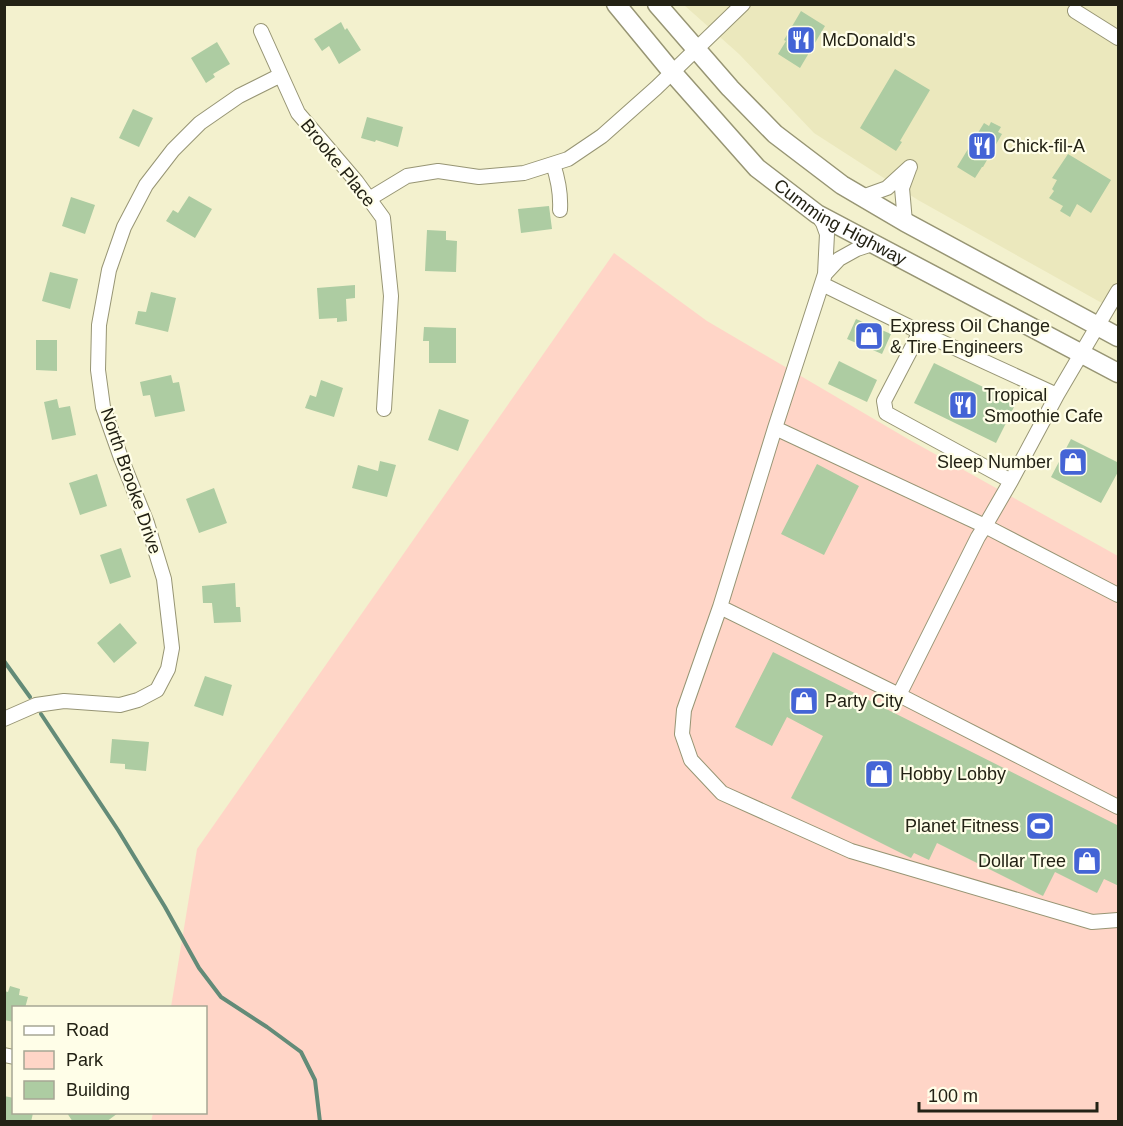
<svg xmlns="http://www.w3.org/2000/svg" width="1123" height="1126" font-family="Helvetica,sans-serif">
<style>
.built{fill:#ebe8bd}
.green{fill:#ffd5c7}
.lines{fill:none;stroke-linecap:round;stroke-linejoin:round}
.stream{stroke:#638b78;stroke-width:4}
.building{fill:#adcca2}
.minor-casing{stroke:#979574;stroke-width:16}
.major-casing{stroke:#979574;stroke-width:21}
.minor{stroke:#fff;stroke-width:14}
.major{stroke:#fff;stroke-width:18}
.labels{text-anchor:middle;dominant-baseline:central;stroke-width:4.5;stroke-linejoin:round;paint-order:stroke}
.poi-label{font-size:18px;fill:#232215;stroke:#fffee8;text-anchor:start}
.street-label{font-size:18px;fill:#232215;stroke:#fffee8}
</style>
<rect width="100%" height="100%" fill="#f3f1ce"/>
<path class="built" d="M684,5h434v307l-200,-112 -104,-67 -75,-79z"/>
<path class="green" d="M614,253l93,68 201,118 210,117v565l-967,1 2,-9 53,-1v-104l-35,-1 26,-158z"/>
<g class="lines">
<path class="stream" d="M4,661l26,36
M41,714l77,116 47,77 34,61 22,29 46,30 34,25 14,28 5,42"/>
</g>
<path class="building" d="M801,11l24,15 -25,42 -22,-14 8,-13 -2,-1z
M341,22l4,8 2,-2 14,22 -22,14 -10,-18 -7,5 -8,-12z
M217,42l13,22 -17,10 2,3 -9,6 -15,-25z
M895,69l35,21 -30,51 2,1 -6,9 -36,-23z
M133,109l20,9 -14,29 -20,-9z
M367,117l36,10 -5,20 -22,-7 -1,2 -14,-4z
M991,122l10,5 -3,5 4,2 -19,33h-1l-7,11 -18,-11 27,-44 5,3z
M1068,154l43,26 -20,33 -14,-9 -7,13 -10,-6 3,-5 -14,-8 5,-7 -2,-2 5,-9 -5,-2z
M189,196l23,13 -17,29 -29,-17 7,-11 5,3z
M71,197l24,8 -10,29 -23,-8z
M549,206l3,23 -31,4 -3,-24z
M427,230l19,1v9l11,1 -1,31 -31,-1z
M50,272l28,7 -8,30 -28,-8z
M355,285v13l-9,1 1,22 -10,1v-4l-18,1 -2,-31z
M151,292l25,6 -8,34 -33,-8 3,-13 8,1z
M856,319l35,15 -9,20 -35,-15z
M424,327l32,1v35h-27v-22h-6z
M36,340h21v31l-21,-1z
M839,361l38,19 -10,22 -39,-18z
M934,363l82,40 -20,40 -82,-40z
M171,375l2,8 6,-1 6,29 -30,6 -5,-22 -7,1 -3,-14z
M321,380l22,8 -9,29 -29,-9 5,-13 6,2z
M57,399l2,9 11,-2 6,29 -24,5 -8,-38z
M439,409l30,11 -11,31 -30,-11z
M1071,439l48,24v7l-18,33 -50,-26z
M380,461l16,4 -9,32 -35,-9 6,-23 20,6z
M817,464l42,22 -35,69 -43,-21z
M97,474l10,32 -27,9 -11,-32z
M214,488l13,35 -28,10 -13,-34z
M121,548l10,29 -21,7 -10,-29z
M235,583l1,24h4l1,15 -27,1 -2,-20h-9l-1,-17z
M120,623l17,20 -23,20 -17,-20z
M773,652l346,174v60l-15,-7 -7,14 -42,-21 -12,24 -106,-53 -8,17 -15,-7 -3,5 -120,-60 32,-62 -36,-19 -15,29 -37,-19z
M205,676l27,9 -9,31 -29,-10z
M112,739l37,3 -3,29 -21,-2v-5l-15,-1z
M10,986l10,3 -1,6 9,2 -3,11h-11v14l-10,-2v-29l4,1z
M4,1096l10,2v15h19l-2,9h-27z
M67,1113h51l-12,9h-33z"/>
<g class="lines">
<g class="minor-casing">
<path id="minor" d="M1075,11l43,27
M261,31l37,82 58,68 27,37 8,78 -7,113
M553,164c5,15 8,29 7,46
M862,197l25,-9 23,-21
M369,199l38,-23 31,-5 41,6 45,-4 44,-14 34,-23 54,-48 87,-84
M817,214l6,9 4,11 -2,40 14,-15 18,-10 15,-5
M905,222l-3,-34 7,-19
M822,284l98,48
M1118,291l-61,104 -46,86 -26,45 133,69
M775,428l210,98 -7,11 -79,158 -179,-88 55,-179 50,-154
M1011,481l-125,-68 -2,-12 36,-69 137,63
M720,607l-36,103 -2,24 9,26 31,33 129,58 241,71 26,-2
M899,695l219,112
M4,719l32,-14 28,-4 56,4 18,-5 19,-10 11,-21 4,-21 -8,-69 -17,-56 -26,-65 -18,-51 -5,-37 1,-45 10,-55 15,-43 22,-42 27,-35 27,-27 39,-27 36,-18 6,-2
M4,1055l10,2"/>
</g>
<g class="major-casing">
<g id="major">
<path id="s1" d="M616,4l56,68 85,96 60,46 301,159"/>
<path d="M657,4l73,84 45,46 67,51 63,37 213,115"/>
</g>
</g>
<use href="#minor" class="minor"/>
<use href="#major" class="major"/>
</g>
<defs>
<g id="restaurant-square" transform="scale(1.5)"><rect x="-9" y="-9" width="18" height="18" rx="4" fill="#4464d6" stroke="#fffee8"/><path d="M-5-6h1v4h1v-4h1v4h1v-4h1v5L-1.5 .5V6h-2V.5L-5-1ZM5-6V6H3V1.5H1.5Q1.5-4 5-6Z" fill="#fff"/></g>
<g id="shop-square" transform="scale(1.5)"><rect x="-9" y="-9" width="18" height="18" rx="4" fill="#4464d6" stroke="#fffee8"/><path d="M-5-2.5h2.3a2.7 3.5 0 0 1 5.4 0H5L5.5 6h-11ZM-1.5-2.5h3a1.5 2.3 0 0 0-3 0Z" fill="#fff"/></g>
<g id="stadium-square" transform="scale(1.5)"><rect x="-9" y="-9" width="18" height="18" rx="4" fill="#4464d6" stroke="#fffee8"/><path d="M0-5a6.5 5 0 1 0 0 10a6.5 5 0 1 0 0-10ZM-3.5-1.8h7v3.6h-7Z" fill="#fff"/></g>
</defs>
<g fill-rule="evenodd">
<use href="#restaurant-square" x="801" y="40"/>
<use href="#restaurant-square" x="982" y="146"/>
<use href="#shop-square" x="869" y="336"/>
<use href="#restaurant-square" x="963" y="405"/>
<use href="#shop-square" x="1073" y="462"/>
<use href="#shop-square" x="804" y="701"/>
<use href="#shop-square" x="879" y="774"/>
<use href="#stadium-square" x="1040" y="826"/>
<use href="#shop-square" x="1087" y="861"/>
</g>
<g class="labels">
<g class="poi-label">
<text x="822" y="40">McDonald's</text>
<text x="1003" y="146">Chick-fil-A</text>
<text x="890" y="326">Express Oil Change<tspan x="890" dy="21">&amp; Tire Engineers</tspan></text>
<text x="984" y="395">Tropical<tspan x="984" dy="21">Smoothie Cafe</tspan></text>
<text x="1052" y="462" text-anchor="end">Sleep Number</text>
<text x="825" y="701">Party City</text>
<text x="900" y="774">Hobby Lobby</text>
<text x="1019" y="826" text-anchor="end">Planet Fitness</text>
<text x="1066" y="861" text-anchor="end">Dollar Tree</text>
</g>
<g class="street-label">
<text transform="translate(338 163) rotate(51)">Brooke Place</text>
<text stroke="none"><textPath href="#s1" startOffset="316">Cumming Highway</textPath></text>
<text transform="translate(131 481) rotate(71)">North Brooke Drive</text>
</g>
</g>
<rect width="1123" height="1126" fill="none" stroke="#232215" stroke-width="12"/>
<rect x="12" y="1006" width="195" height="108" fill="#fffee8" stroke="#a7a694" stroke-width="1.5"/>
<rect x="24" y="1026" width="30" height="9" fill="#ffffff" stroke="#a7a694" stroke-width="1.5"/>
<text x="66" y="1036" font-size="18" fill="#232215">Road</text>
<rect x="24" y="1051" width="30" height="18" fill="#ffd5c7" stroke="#a7a694" stroke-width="1.5"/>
<text x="66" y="1066" font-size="18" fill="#232215">Park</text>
<rect x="24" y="1081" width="30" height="18" fill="#adcca2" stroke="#a7a694" stroke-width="1.5"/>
<text x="66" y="1096" font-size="18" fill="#232215">Building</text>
<path d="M919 1102v9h178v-9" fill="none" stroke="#232215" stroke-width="3"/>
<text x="928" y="1102" font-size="18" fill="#232215" stroke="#fffee8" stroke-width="4.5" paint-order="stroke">100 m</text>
</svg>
